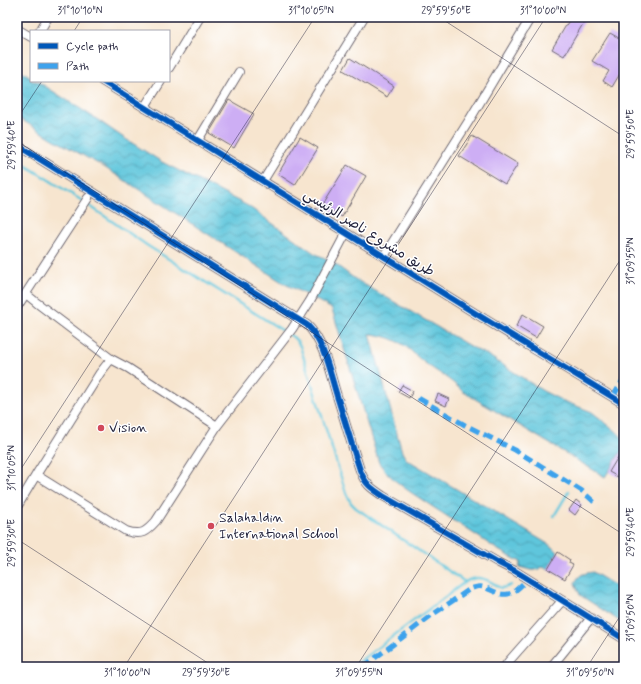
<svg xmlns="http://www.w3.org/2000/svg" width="641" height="684" font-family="Mynerve,'Playpen Sans Arabic',sans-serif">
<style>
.water{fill:url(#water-waves);stroke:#40748c}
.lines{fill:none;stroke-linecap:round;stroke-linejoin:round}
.stream{stroke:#5fc6dc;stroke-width:2.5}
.building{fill:#cdaef4}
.minor-casing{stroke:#6d666f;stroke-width:10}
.minor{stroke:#fff;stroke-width:8}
.quiet{stroke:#3ea2ec;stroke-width:5;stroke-dasharray:10 5;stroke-linecap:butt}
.cycleway-casing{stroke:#fff;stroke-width:8}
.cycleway{stroke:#0057b8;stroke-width:6}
.ticks{fill:none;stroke:#22223b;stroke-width:1;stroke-opacity:0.45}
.poi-dot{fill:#d1495b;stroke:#fff;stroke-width:1.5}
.labels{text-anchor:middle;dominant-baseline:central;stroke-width:3;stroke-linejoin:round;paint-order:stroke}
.street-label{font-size:14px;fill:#22223b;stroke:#fff}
.poi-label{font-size:14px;fill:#22223b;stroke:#fff;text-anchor:start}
.neatline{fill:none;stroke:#22223b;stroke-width:1.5}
.ticks-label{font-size:10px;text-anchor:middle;fill:#22223b}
</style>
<defs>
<pattern id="water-waves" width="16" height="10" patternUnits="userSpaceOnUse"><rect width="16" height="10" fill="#5fc6dc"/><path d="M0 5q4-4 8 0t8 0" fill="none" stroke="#4ea0b4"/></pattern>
</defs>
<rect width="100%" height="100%" fill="#fff"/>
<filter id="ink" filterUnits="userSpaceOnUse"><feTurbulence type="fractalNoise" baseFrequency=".025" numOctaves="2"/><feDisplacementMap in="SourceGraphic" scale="8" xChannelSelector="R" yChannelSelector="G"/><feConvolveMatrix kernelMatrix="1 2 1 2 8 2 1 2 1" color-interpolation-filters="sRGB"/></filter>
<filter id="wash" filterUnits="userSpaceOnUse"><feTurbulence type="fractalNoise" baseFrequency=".012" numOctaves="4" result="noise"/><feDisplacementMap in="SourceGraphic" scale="16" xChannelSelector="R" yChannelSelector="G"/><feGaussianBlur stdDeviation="0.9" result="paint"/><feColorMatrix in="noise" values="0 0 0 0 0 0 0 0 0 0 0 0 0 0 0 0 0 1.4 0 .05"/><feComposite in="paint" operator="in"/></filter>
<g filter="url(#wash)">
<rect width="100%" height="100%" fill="#f7e5cf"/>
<path class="water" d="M17,68l14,9v4h6l61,39 23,16 41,26 86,44 66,47 17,8 24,18 118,69 16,8 54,35 18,9 31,12 25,20 5,5 2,5 -2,8 -17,27 -143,-86c-10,-11 -25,-19 -37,-28 -7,-5 -13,-12 -20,-17 -10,-7 -22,-11 -35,-12l32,118 4,7 7,4 140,84 5,5 -10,17 -6,-2c-7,6 -14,2 -23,0l2,-5 -14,-7 -12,-7c-20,-14 -41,-27 -62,-41 -19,-13 -40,-24 -54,-44l-47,-154 -21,-12 -26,-13 -181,-117 -49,-27 -38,-23z
M593,572l31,19v33l-44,-29 -5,-12c5,-10 8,-9 18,-11z"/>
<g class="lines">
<path class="stream" d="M17,160l64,40 67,46 145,91 4,4 3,5 46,147 5,10 5,5 109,74
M554,516l15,-25
M352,667l113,-85c10,-6 17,-5 28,1 2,2 5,4 8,5 4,0 7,-1 10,-3"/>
</g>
<g id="blocks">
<path class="building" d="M571,17h16l-23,39 -12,-7z
M610,33l14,8v26l-12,20 -9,-6 6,-10 -17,-10z
M350,58l44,28 -7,11 -44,-27z
M229,100l25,14 -20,34 -25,-15z
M472,136l46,28 -13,20 -46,-28z
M300,137l18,11 -23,37 -17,-11z
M347,165l19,11 -24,41 -20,-12z
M523,314l20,12 -7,12 -20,-12z
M402,385l11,6 -4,7 -11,-6z
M438,394l11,5 -3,7 -11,-5z
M624,447v21l-6,9 -9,-5z
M576,500l6,5 -7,10 -6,-5z
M558,552l12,8 -1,3 4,2 -8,14 -17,-10z"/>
</g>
</g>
<g filter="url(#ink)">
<use href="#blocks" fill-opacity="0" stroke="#6d666f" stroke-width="1"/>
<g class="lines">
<g class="minor-casing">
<path id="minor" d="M17,29l14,8
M40,31l8,-14
M169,68l31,-51
M102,81l376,234 146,89
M144,108l17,-27
M198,140l41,-68
M17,145l290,180c17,16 23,49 30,71 8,25 15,50 23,74 5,14 11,18 23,26l116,67 16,8 109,68
M263,181l101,-164
M384,256l86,-137 61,-102
M26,294l11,9 74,56 17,9 89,58
M17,307l71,-109
M36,475l90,56c16,5 20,1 30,-10l61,-95 75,-97 18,-28 36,-68
M17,507l19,-32 64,-102 11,-14
M507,667l-1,-2 3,-4 53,-60
M551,667l40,-49"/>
</g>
<use href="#minor" class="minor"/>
<path class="quiet" d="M613,397l11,-19
M418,398l47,27 50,25 67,41 11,10 4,4
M363,667l69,-52 38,-26c5,-2 9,-3 13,-2 8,2 16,9 25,7 7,-1 14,-10 20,-15
M504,667l2,-2"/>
<g class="cycleway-casing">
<path id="cycleway" d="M102,81l376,234 146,89
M17,145l290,180c17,16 23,49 30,71 8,25 15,50 23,74 5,14 11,18 23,26l116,67 16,8 109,68"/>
</g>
<use href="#cycleway" class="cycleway"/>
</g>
</g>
<path class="ticks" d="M439,17l185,120M74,31l9,-14M17,119l25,-38M17,141l607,394M17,475l298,-458M17,539l197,128M124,667l422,-650M356,667l268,-413M587,667l37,-57"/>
<g class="poi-dot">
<circle cx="101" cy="428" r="4"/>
<circle cx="211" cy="526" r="4"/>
</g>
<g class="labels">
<g class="street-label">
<text transform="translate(369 233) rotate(32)">طريق مشروع ناصر الرئيسي</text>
</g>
<g class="poi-label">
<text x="109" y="428">Vision</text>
<text x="219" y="518">Salahaldin<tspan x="219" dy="16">International School</tspan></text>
</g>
</g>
<rect width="641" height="684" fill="none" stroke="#fff" stroke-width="44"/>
<rect x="30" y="30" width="140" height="52" fill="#ffffff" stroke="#a7a7b1"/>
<rect x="38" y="43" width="20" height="6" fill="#0057b8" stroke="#a7a7b1"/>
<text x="66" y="50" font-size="12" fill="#22223b">Cycle path</text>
<rect x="38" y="63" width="20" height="6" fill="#3ea2ec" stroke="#a7a7b1"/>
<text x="66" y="70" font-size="12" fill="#22223b">Path</text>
<rect x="22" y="22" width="597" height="640" class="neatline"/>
<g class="ticks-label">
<text x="80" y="14">31°10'10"N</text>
<text x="311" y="14">31°10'05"N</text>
<text x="446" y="14">29°59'50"E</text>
<text x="543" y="14">31°10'00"N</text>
<text transform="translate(630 134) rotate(-90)" y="4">29°59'50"E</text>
<text transform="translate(11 145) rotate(-90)" y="4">29°59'40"E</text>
<text transform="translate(630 261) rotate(-90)" y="4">31°09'55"N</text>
<text transform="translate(11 468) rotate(-90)" y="4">31°10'05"N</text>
<text transform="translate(630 532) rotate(-90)" y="4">29°59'40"E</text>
<text transform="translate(11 543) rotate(-90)" y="4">29°59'30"E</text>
<text transform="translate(630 618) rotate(-90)" y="4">31°09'50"N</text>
<text x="127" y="676">31°10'00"N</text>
<text x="206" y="676">29°59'30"E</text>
<text x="359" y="676">31°09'55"N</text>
<text x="590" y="676">31°09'50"N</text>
</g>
</svg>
